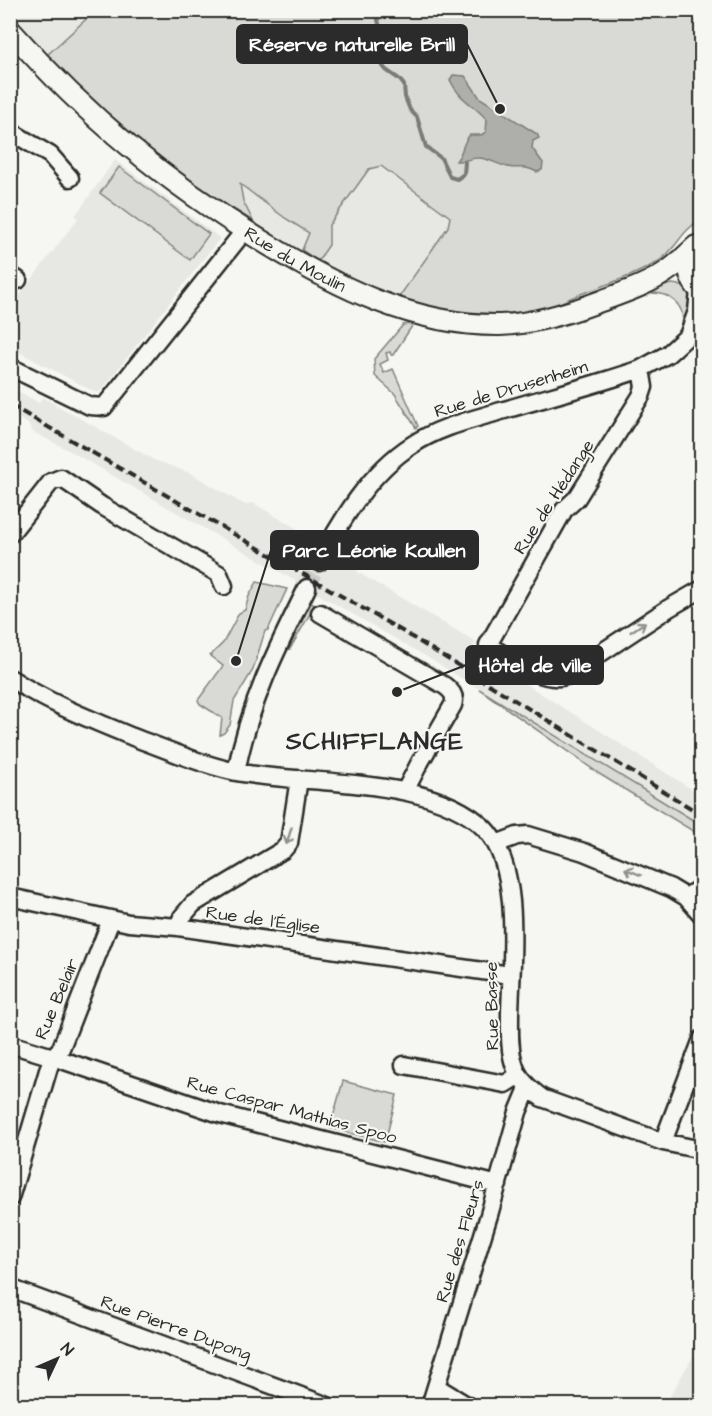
<svg xmlns="http://www.w3.org/2000/svg" width="712" height="1416" font-family="'Architects Daughter',sans-serif">
<style>
.built{fill:#e7e7e3}
.green{fill:#d9d9d5;stroke:#828280;stroke-width:1.5}
.water{fill:#aeaeab;stroke:#7a7a78;stroke-width:1.5}
.lines{fill:none;stroke-linecap:round;stroke-linejoin:round}
.stream{stroke:#7a7a78;stroke-width:4}
.minor-tunnel{stroke:#cdcdca;stroke-width:16;stroke-dasharray:16 8;stroke-linecap:butt}
.minor-casing{stroke:#2b2b2b;stroke-width:21}
.major-casing{stroke:#2b2b2b;stroke-width:24}
.minor{stroke:#f6f6f2;stroke-width:16}
.major{stroke:#f6f6f2;stroke-width:20}
.rail{stroke:#2b2b2b;stroke-width:4;stroke-dasharray:9 4.5;stroke-linecap:butt}
.oneway{stroke:#90908e}
.labels{text-anchor:middle;dominant-baseline:central;stroke-width:4.5;stroke-linejoin:round;paint-order:stroke}
.street-label{font-size:18px;fill:#2b2b2b;stroke:#f6f6f2}
.district-label{font-size:24px;font-weight:bold;letter-spacing:1.5px;fill:#2b2b2b;stroke:#f6f6f2}
.leader{fill:none;stroke:#2b2b2b;stroke-width:2}
.callout-dot{fill:#2b2b2b;stroke:#f6f6f2;stroke-width:2}
.callout{fill:#2b2b2b;stroke:#2b2b2b;stroke-width:2}
.callout-label{font-size:20px;text-anchor:middle;font-weight:bold;fill:#fff}
</style>
<rect width="100%" height="100%" fill="#f6f6f2"/>
<filter id="ink" filterUnits="userSpaceOnUse"><feTurbulence type="fractalNoise" baseFrequency=".0167" numOctaves="2"/><feDisplacementMap in="SourceGraphic" scale="12" xChannelSelector="R" yChannelSelector="G"/><feConvolveMatrix kernelMatrix="1 2 1 2 8 2 1 2 1" color-interpolation-filters="sRGB"/></filter>
<g filter="url(#ink)">
<path class="built" d="M10,11h85l-49,45 -35,-42z
M115,160l105,78 -119,153 -4,2 -86,-45 -1,-24 10,-14 -4,-10 60,-79 2,-3 -3,-2z
M381,166l69,51 -2,10 -49,70 -60,-25 -86,-51 -10,-20 -3,-18 129,-14z
M11,387l28,16 3,-6 112,63 36,13 55,32 8,-2 60,35 -8,15 25,15 9,-15 21,12 -3,7 119,70 -4,8 229,145v30l-274,-168 -355,-205 -39,-20 -5,-8 -17,-10z
M701,1342v63h-36z"/>
<path class="green" d="M95,11h606v209c-19,9 -25,30 -42,41 -22,14 -49,22 -73,31 -17,6 -34,15 -51,20 -40,13 -98,-2 -136,-15l49,-70 2,-10 -69,-51 -12,3 -40,56v20l-11,16 -16,-11 7,-17 -24,-15 -45,-34 3,17 10,20c-77,-45 -143,-103 -207,-165z
M119,167l90,67 -19,26 -90,-67z
M672,284c12,1 16,5 21,16l-9,27 -2,-2c4,-20 -13,-33 -32,-32l-1,-3z
M414,323l-21,32h-2l-1,-3 -4,1 2,7 -8,4 4,9 9,-4 25,57 -2,2 -21,-34 -20,-18 -1,-17 29,-34z
M257,582l30,7 -19,41 -3,1 -12,39 -19,31 -4,24 -6,8 -4,2 2,-17 -22,-14 -2,-4 25,-34 -13,-10 13,-13 16,-30 6,-3 4,-14z
M311,603l4,2 -25,44 -1,-1z
M479,689l222,136v11l-100,-61z
M343,1081l54,14 -12,47 -55,-14z"/>
<path class="water" d="M453,75l12,1 15,22 57,36 2,4 -6,3 -1,7 11,15 -1,7 -5,2c-15,-8 -16,-2 -29,-5 -10,-2 -18,-8 -28,-9 -10,-1 -12,4 -24,3 8,-9 5,-17 14,-26h11l5,-3 1,-12c-13,-16 -27,-19 -37,-40z"/>
<g class="lines">
<path class="stream" d="M376,10l4,19 -4,17 2,14 8,10 13,9 5,6 1,12 5,13 7,7 9,30 15,11 9,19 7,2 7,-5 1,-12"/>
<path class="minor-tunnel" d="M307,588l12,-26"/>
<g class="minor-casing">
<path id="minor" d="M10,131l40,24 20,23
M10,275l8,5
M689,333l8,-22 2,-20
M10,367l80,39 14,1 141,-177
M641,369l3,18 -3,9 -64,102 -13,12 -76,135c20,12 54,38 78,31l103,-68 33,-19
M10,534l41,-52 10,-4 41,28 117,68 5,12
M319,562c23,-43 51,-90 93,-117 27,-18 59,-25 89,-34 47,-14 94,-26 140,-42l27,-15 34,-31
M320,613l125,73c7,5 11,10 8,19l-34,59 -14,27
M10,678c38,25 82,42 123,59 34,13 68,27 103,35 72,14 196,3 249,57 38,40 26,133 25,185 0,17 -1,34 4,50 4,15 16,25 28,34l121,44 39,8
M236,772c13,-68 41,-124 71,-184
M496,844l21,-8 11,-1 56,17 87,36 15,9 16,18
M10,897l119,26 49,4 332,48
M686,897l16,-10
M178,927l4,-10 11,-13 90,-54 6,-7 10,-64
M10,1044l43,13 167,57 278,71
M404,1065l101,19 14,-9
M663,1142l39,-103
M10,1198l39,-131 4,-10 8,-9 50,-128
M10,1288l318,118
M437,1387l31,19
M430,1406l59,-191 29,-103 10,-24"/>
</g>
<g class="major-casing">
<g id="major">
<path id="s1" d="M10,30c78,88 157,153 257,214 70,43 148,82 233,81 34,-1 69,-12 101,-24 24,-9 49,-17 69,-32 9,-6 16,-14 24,-21"/>
<path d="M696,246c-11,16 -9,33 6,46"/>
</g>
</g>
<use href="#minor" class="minor"/>
<use href="#major" class="major"/>
<path class="rail" d="M10,405l392,226 300,184"/>
</g>
<defs><path id="oneway-shaft" d="M-6 0H5M1.5-3L5.5 0L1.5 3" fill="none" stroke-width="1.6" stroke-linecap="round" stroke-linejoin="round" transform="scale(1.5)"/></defs>
<g class="oneway">
<use href="#oneway-shaft" transform="translate(638 627) rotate(-33)"/>
<use href="#oneway-shaft" transform="translate(289 836) rotate(107)"/>
<use href="#oneway-shaft" transform="translate(633 872) rotate(-158)"/>
</g>
</g>
<g class="labels">
<g class="street-label">
<text stroke="none"><textPath href="#s1" startOffset="368">Rue du Moulin</textPath></text>
<text transform="translate(511 389) rotate(-17)">Rue de Drusenheim</text>
<text transform="translate(554 497) rotate(-57)">Rue de Hédange</text>
<text transform="translate(263 920) rotate(8)">Rue de l'Église</text>
<text transform="translate(57 999) rotate(-67)">Rue Belair</text>
<text transform="translate(492 1006) rotate(-91)">Rue Basse</text>
<text transform="translate(292 1110) rotate(15)">Rue Caspar Mathias Spoo</text>
<text transform="translate(460 1241) rotate(-73)">Rue des Fleurs</text>
<text transform="translate(176 1328) rotate(20)">Rue Pierre Dupong</text>
</g>
<g class="district-label">
<text x="375" y="742">SCHIFFLANGE</text>
</g>
</g>
<path class="leader" d="M500 109L467 44M236 661L271 550M397 692L466 665"/>
<g class="callout-dot">
<circle cx="500" cy="109" r="6"/>
<circle cx="236" cy="661" r="6"/>
<circle cx="397" cy="692" r="6"/>
</g>
<g class="callout">
<rect x="237" y="25" width="230" height="38" rx="6"/>
<rect x="271" y="531" width="207" height="38" rx="6"/>
<rect x="466" y="646" width="137" height="38" rx="6"/>
</g>
<g class="callout-label">
<text x="352" y="51">Réserve naturelle Brill</text>
<text x="374" y="557">Parc Léonie Koullen</text>
<text x="535" y="672">Hôtel de ville</text>
</g>
<rect width="712" height="1416" fill="none" stroke="#f6f6f2" stroke-width="36"/>
<rect x="18" y="18" width="676" height="1380" fill="none" stroke="#2b2b2b" stroke-width="2" filter="url(#ink)"/>
<g transform="translate(57 1359) rotate(46)" stroke="#f6f6f2" stroke-width="4.5" paint-order="stroke">
<path d="M0-4.5L10 22L0 15L-10 22Z" fill="#2b2b2b"/>
<text y="-9" font-size="16" font-weight="bold" text-anchor="middle" fill="#2b2b2b">N</text>
</g>
</svg>
